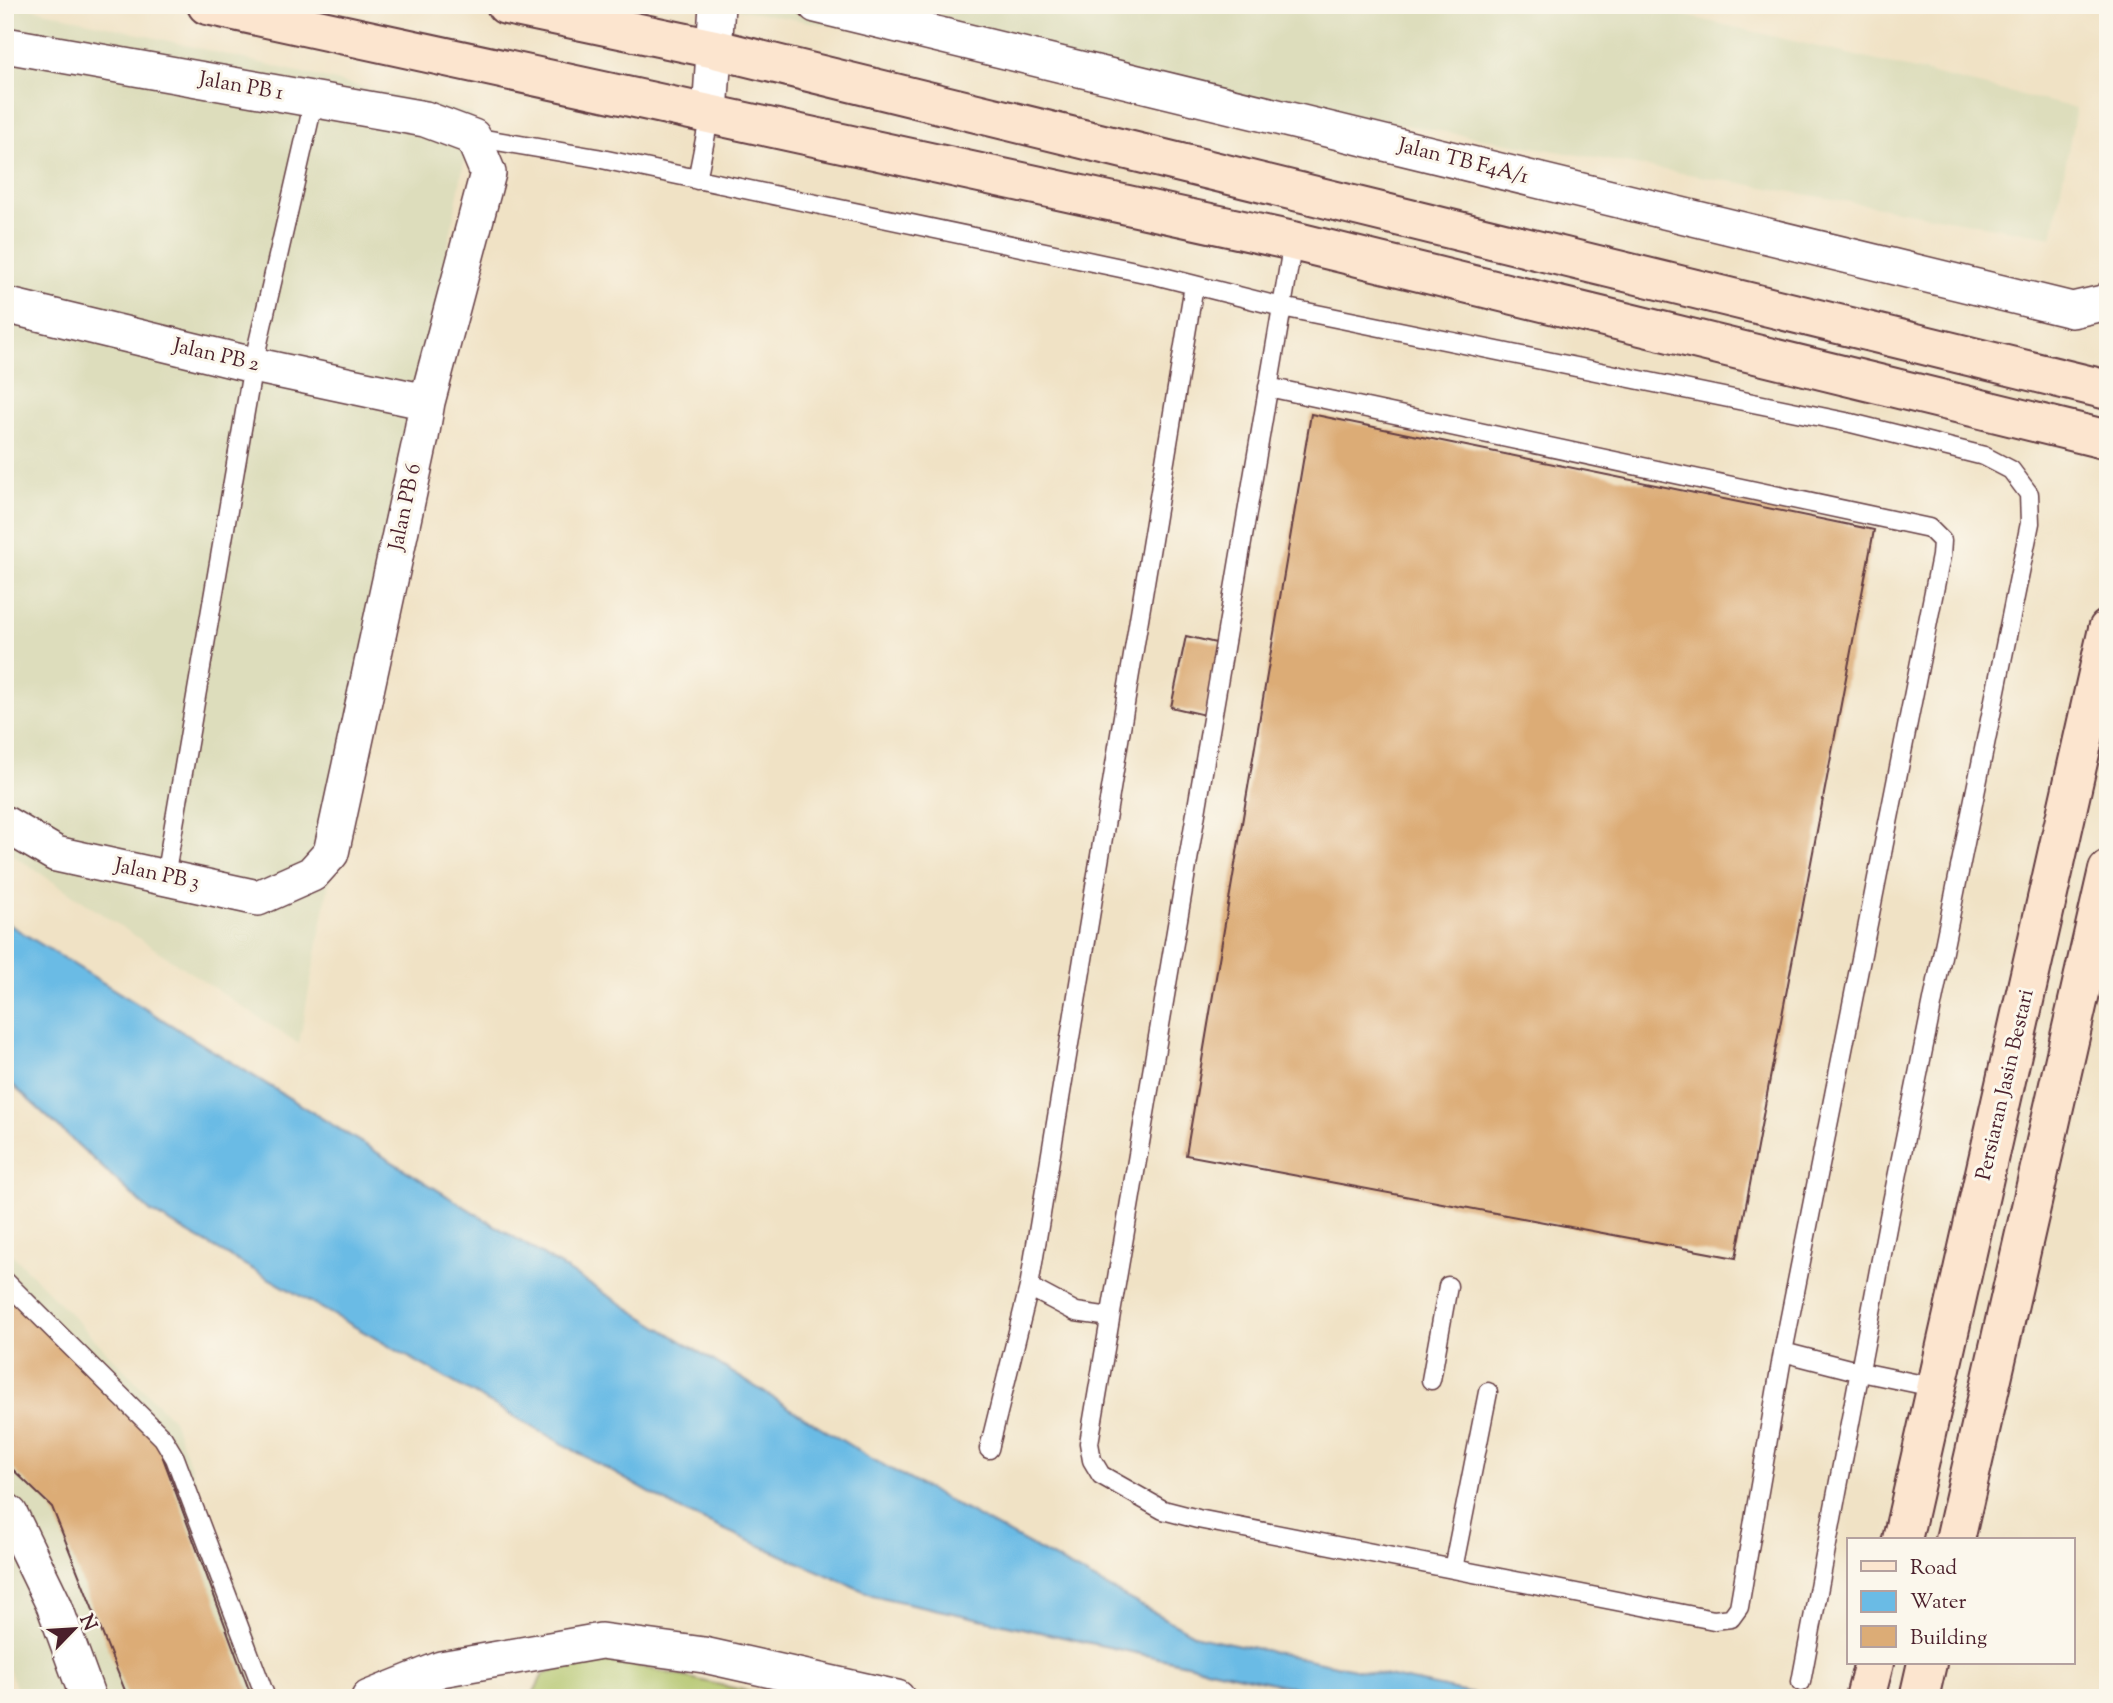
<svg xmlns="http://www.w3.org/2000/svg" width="2113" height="1703" font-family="'Sorts Mill Goudy',serif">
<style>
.built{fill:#ddddbc}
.green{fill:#afc266;stroke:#7c7048;stroke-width:2}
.water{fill:#6abbe5;stroke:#5a6d88;stroke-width:2}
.building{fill:#dcac76}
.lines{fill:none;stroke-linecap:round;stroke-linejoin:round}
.lane-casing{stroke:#633c42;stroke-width:21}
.street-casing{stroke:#633c42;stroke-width:38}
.secondary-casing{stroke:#633c42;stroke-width:42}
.lane{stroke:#fff;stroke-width:18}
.street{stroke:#fff;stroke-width:35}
.secondary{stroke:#fce5cf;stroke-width:38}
.labels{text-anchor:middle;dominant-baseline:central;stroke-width:6;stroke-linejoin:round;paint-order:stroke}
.street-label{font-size:21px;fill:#4a1f2b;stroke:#fbf7ec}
</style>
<rect width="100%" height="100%" fill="#fbf7ec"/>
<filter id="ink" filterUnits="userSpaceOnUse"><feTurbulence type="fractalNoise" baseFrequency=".0143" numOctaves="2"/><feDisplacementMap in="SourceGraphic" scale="14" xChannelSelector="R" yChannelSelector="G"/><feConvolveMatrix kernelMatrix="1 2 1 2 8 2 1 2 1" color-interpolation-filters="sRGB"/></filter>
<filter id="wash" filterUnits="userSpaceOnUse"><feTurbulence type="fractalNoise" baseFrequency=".00686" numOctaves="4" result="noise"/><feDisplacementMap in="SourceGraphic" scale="28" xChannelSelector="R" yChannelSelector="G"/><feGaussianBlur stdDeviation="1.57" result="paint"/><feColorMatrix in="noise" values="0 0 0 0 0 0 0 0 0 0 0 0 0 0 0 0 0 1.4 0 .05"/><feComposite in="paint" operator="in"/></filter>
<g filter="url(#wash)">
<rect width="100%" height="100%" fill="#f0e2c5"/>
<path class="built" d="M5,5h14l454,109 -174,930 -294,-194z
M1640,5l436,103 -24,129 -1333,-231z
M5,1247l168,173 106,278h-259l-15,-39z
M453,1650l18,48h-135z"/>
<path class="green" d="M594,1656l183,42h-246l12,-24z"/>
<path class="water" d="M5,922l867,537 325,177 295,62h-150l-467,-102 -193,-85 -531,-299 -146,-134z"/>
<g id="blocks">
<path class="building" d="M1311,414l563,116 -138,728 -550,-103z
M1186,636l34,8 -15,71 -34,-8z
M5,1290l151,149 96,259h-124l-76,-191 -47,-45z"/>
</g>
</g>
<g filter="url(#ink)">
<use href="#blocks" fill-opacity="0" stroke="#633c42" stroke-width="2"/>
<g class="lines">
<g class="lane-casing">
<path id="lane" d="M473,137l124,21 562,118 123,31 569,116 133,33 27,14 18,24 1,29 -141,694 -88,465
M697,180l13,-66
M1268,387l661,141 13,13 -1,15 -158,796 -44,255 -8,11 -17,2 -516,-101 -35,-9 -62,-35 -9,-15 -3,-17 193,-1136 11,-66
M165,877l88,-512 61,-265
M5,1281l158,157 12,20 91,240
M1029,1287l47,25 34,5
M1783,1352l78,20 77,16
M1431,1380l17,-94
M989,1449l40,-162 165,-1002
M1453,1569l35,-177"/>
</g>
<g class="street-casing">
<path id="street" d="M816,5l1256,305 35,-8 1,-2
M5,45l420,74 48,18 15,36 -61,229 -6,35 -90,416 -19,21 -54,24 -202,-44 -51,-30
M710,114l7,-109
M5,305l248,60 174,37
M5,1510l5,4 44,91 34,93
M369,1698l72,-29 160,-28 103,14 193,43"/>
</g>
<g class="secondary-casing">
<path id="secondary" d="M207,5l1086,236 815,199
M506,5l209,44 1393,341
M1902,1540l206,-911
M1955,1540l153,-670
M1865,1698l9,-35
M1919,1698l8,-35"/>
</g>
<use href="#lane" class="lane"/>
<use href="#street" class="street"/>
<use href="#secondary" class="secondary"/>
</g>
</g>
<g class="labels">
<g class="street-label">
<text transform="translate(241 87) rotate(10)">Jalan PB 1</text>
<text transform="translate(1463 162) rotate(14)">Jalan TB F4A/1</text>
<text transform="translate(216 356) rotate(13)">Jalan PB 2</text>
<text transform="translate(406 507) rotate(-78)">Jalan PB 6</text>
<text transform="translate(157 875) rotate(12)">Jalan PB 3</text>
<text transform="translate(2006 1085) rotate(-77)">Persiaran Jasin Bestari</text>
</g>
</g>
<rect width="2113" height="1703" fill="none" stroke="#fbf7ec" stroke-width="28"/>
<rect x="1847" y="1538" width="228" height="126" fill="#fbf7ec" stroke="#b4a19f" stroke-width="2"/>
<rect x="1861" y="1561" width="35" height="10" fill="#fce5cf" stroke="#b4a19f" stroke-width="2"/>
<text x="1910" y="1574" font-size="21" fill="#4a1f2b">Road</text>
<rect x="1861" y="1591" width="35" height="21" fill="#6abbe5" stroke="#b4a19f" stroke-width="2"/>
<text x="1910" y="1608" font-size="21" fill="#4a1f2b">Water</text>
<rect x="1861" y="1626" width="35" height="21" fill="#dcac76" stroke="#b4a19f" stroke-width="2"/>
<text x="1910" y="1644" font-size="21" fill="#4a1f2b">Building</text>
<g transform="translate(74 1629) rotate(65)" stroke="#fbf7ec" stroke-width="5" paint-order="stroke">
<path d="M0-5L12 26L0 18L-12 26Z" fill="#4a1f2b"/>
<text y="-10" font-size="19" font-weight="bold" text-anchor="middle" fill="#4a1f2b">N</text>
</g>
</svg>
